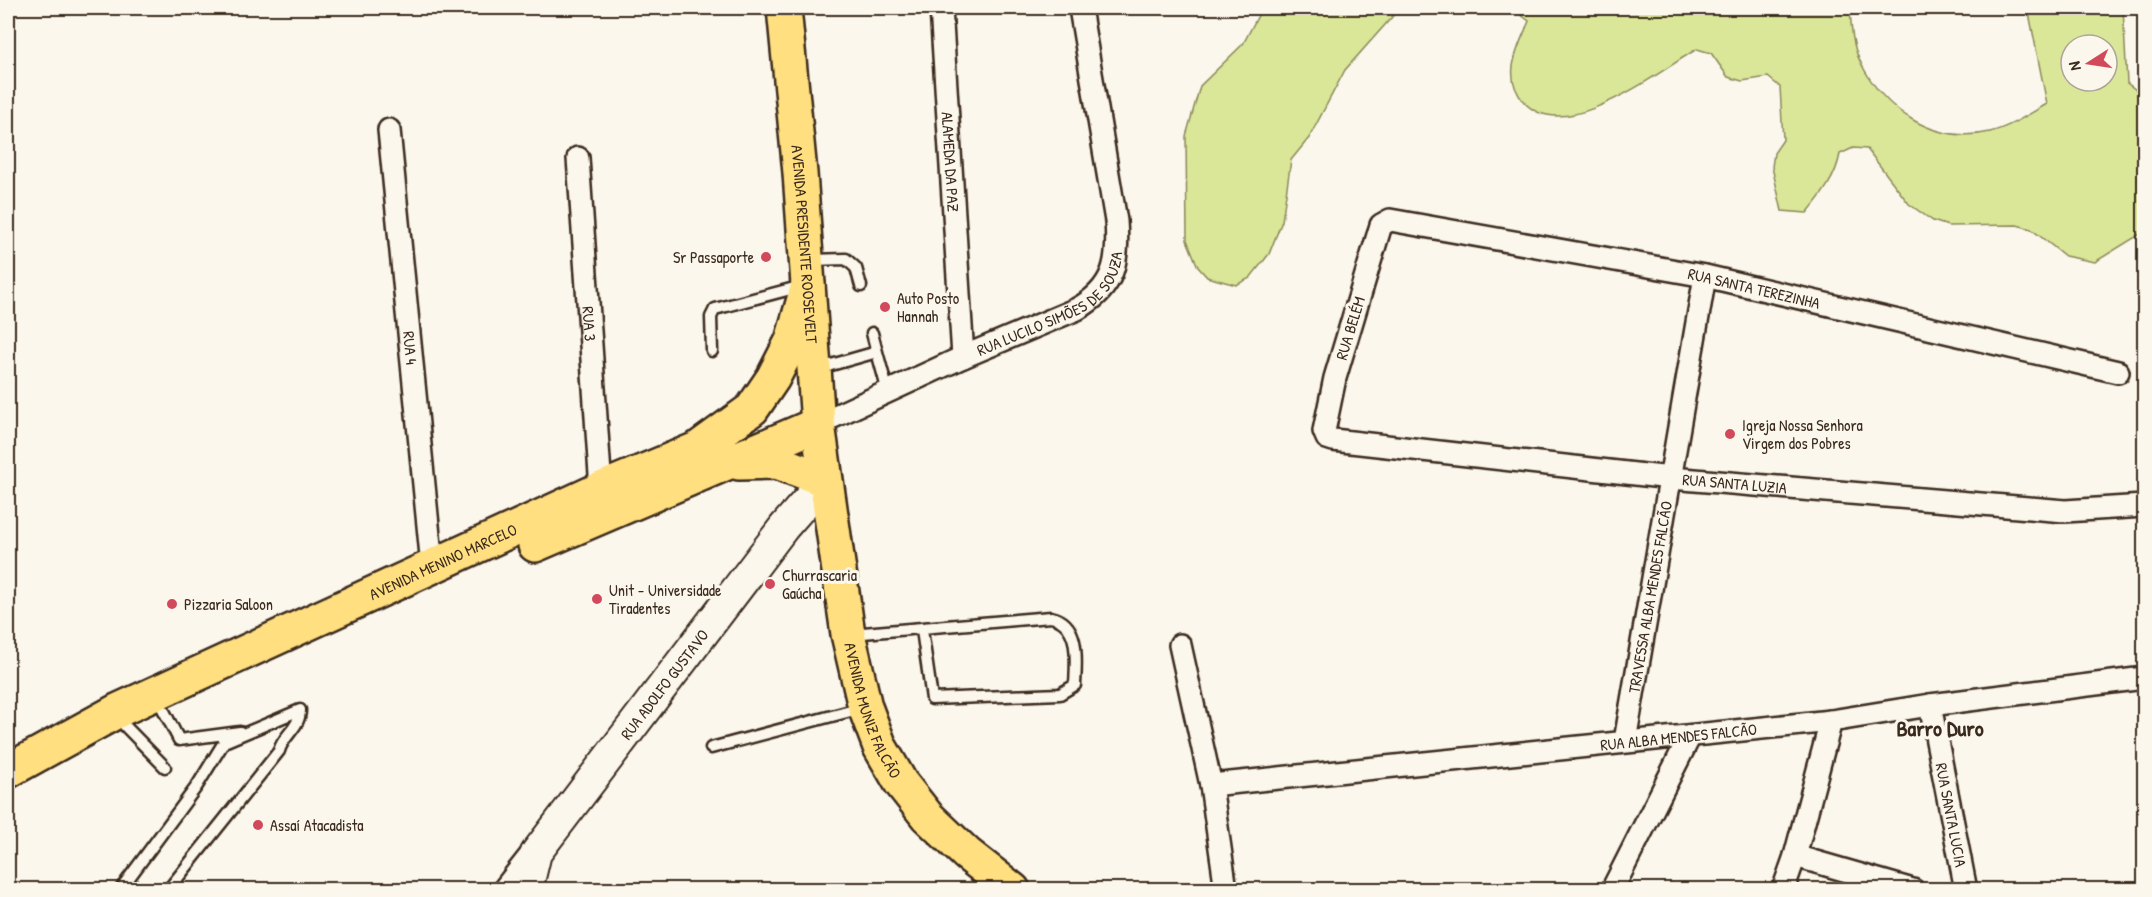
<svg xmlns="http://www.w3.org/2000/svg" width="2152" height="897" font-family="'Patrick Hand',sans-serif">
<style>
.green{fill:#dae698;stroke:#8a885b;stroke-width:1.5;fill-rule:evenodd}
.lines{fill:none;stroke-linecap:round;stroke-linejoin:round}
.service-casing{stroke:#3b2a1e;stroke-width:15}
.minor-casing{stroke:#3b2a1e;stroke-width:26}
.tertiary-casing{stroke:#3b2a1e;stroke-width:32}
.secondary-casing{stroke:#3b2a1e;stroke-width:34}
.primary-casing{stroke:#3b2a1e;stroke-width:38}
.service{stroke:#fbf7ec;stroke-width:10}
.minor{stroke:#fbf7ec;stroke-width:21}
.tertiary{stroke:#fbf7ec;stroke-width:27}
.secondary{stroke:#fbf7ec;stroke-width:30}
.primary{stroke:#ffdf80;stroke-width:33}
.poi-dot{fill:#d1495b;stroke:#fbf7ec;stroke-width:2}
.labels{text-anchor:middle;dominant-baseline:central;stroke-width:6;stroke-linejoin:round;paint-order:stroke}
.street-label{font-size:16px;fill:#3b2a1e;stroke:#fbf7ec}
.poi-label{font-size:16px;fill:#3b2a1e;stroke:#fbf7ec;text-anchor:start}
.district-label{font-size:22px;font-weight:bold;fill:#3b2a1e;stroke:#fbf7ec}
</style>
<rect width="100%" height="100%" fill="#fbf7ec"/>
<filter id="ink" filterUnits="userSpaceOnUse"><feTurbulence type="fractalNoise" baseFrequency=".0167" numOctaves="2"/><feDisplacementMap in="SourceGraphic" scale="12" xChannelSelector="R" yChannelSelector="G"/><feConvolveMatrix kernelMatrix="1 2 1 2 8 2 1 2 1" color-interpolation-filters="sRGB"/></filter>
<g filter="url(#ink)">
<path class="green" d="M1262,8h138l-55,62 -36,68 -18,22 -9,61 -13,33 -19,24 -14,7 -29,-8 -9,-10 -11,-27 -1,-104 14,-50 43,-42z
M1512,8h338c1,17 2,37 10,53 23,49 74,84 130,71 20,-5 39,-18 57,-28l-19,-96h95l4,75 17,13v133l-5,6 -44,27 -30,-6 -34,-27 -14,-4 -69,1 -15,-5 -24,-17 -42,-55 -14,-1 -13,6c-4,23 -18,41 -33,59l-25,-2 -10,-44 2,-14 9,-13 -3,-53 -12,-10 -26,4 -14,-4 -17,-24 -14,-4c-38,22 -133,98 -173,53 -23,-26 -6,-54 5,-81zM2071,45h36v36h-36z"/>
<g class="lines">
<g class="service-casing">
<path id="service" d="M810,260l36,-1 10,9 5,18
M712,351l-1,-34 4,-8 87,-23
M877,352l11,40
M817,369l60,-17 -5,-19
M851,634l200,-17c30,6 25,44 24,68l-15,9 -128,5 -10,-69
M163,709l16,31 61,-8
M125,726l40,41
M711,748l151,-40
M120,890l77,-104 27,-44 76,-32c0,18 -17,25 -21,41l-111,139"/>
</g>
<g class="minor-casing">
<g id="minor">
<path id="s1" d="M941,8l22,349"/>
<path id="s2" d="M389,130l43,436"/>
<path id="s3" d="M578,158l23,331"/>
<path id="s4" d="M2118,372l-413,-96 -315,-56 -9,5 -46,153 -11,53 3,7 6,2 338,38 394,33 79,-5"/>
<path id="s5" d="M818,424l145,-67 114,-48c38,-21 42,-48 39,-88l-36,-213"/>
<path d="M1180,645l31,140 15,105"/>
<path id="s6" d="M1930,705l36,185"/>
<path id="s7" d="M1625,741l80,-465"/>
<path id="s8" d="M1211,785l620,-64 99,-16 214,-27"/>
<path d="M1795,856l118,34"/>
<path d="M1612,890l78,-154"/>
<path d="M1783,890l12,-34 36,-135"/>
</g>
</g>
<g class="tertiary-casing">
<path id="tertiary" d="M507,890l29,-37"/>
</g>
<g class="secondary-casing">
<g id="secondary">
<path id="s9" d="M527,890l9,-37 248,-326 41,-47"/>
</g>
</g>
<g class="primary-casing">
<g id="primary">
<path id="s10" d="M784,8l16,165 18,251 30,210 17,73 15,40 21,36 26,33 40,38 46,36"/>
<path d="M739,463l38,-1 48,18"/>
<path d="M535,545l283,-121"/>
<path id="s11" d="M8,771l111,-61 482,-221 96,-40 55,-40 21,-31 19,-37 16,-56"/>
</g>
</g>
<use href="#service" class="service"/>
<use href="#minor" class="minor"/>
<use href="#tertiary" class="tertiary"/>
<use href="#secondary" class="secondary"/>
<use href="#primary" class="primary"/>
</g>
</g>
<g class="poi-dot">
<circle cx="766" cy="257" r="6"/>
<circle cx="885" cy="307" r="6"/>
<circle cx="1730" cy="434" r="6"/>
<circle cx="770" cy="584" r="6"/>
<circle cx="597" cy="599" r="6"/>
<circle cx="172" cy="604" r="6"/>
<circle cx="258" cy="825" r="6"/>
</g>
<g class="labels">
<g class="street-label">
<text stroke="none"><textPath href="#s1" startOffset="154">ALAMEDA DA PAZ</textPath></text>
<text stroke="none"><textPath href="#s10" startOffset="237">AVENIDA PRESIDENTE ROOSEVELT</textPath></text>
<text transform="translate(1754 288) rotate(13)">RUA SANTA TEREZINHA</text>
<text stroke="none"><textPath href="#s5" startOffset="266">RUA LUCILO SIMÕES DE SOUZA</textPath></text>
<text stroke="none"><textPath href="#s3" startOffset="166">RUA 3</textPath></text>
<text transform="translate(1350 328) rotate(-73)">RUA BELÉM</text>
<text stroke="none"><textPath href="#s2" startOffset="219">RUA 4</textPath></text>
<text stroke="none"><textPath href="#s4" startOffset="1386">RUA SANTA LUZIA</textPath></text>
<text stroke="none"><textPath href="#s11" startOffset="483">AVENIDA MENINO MARCELO</textPath></text>
<text stroke="none"><textPath href="#s7" startOffset="146">TRAVESSA ALBA MENDES FALCÃO</textPath></text>
<text stroke="none"><textPath href="#s9" startOffset="250">RUA ADOLFO GUSTAVO</textPath></text>
<text stroke="none"><textPath href="#s10" startOffset="710">AVENIDA MUNIZ FALCÃO</textPath></text>
<text stroke="none"><textPath href="#s8" startOffset="470">RUA ALBA MENDES FALCÃO</textPath></text>
<text stroke="none"><textPath href="#s6" startOffset="112">RUA SANTA LUCIA</textPath></text>
</g>
<g class="poi-label">
<text x="754" y="257" text-anchor="end">Sr Passaporte</text>
<text x="897" y="298">Auto Posto<tspan x="897" dy="18">Hannah</tspan></text>
<text x="1742" y="425">Igreja Nossa Senhora<tspan x="1742" dy="18">Virgem dos Pobres</tspan></text>
<text x="782" y="575">Churrascaria<tspan x="782" dy="18">Gaúcha</tspan></text>
<text x="609" y="590">Unit - Universidade<tspan x="609" dy="18">Tiradentes</tspan></text>
<text x="184" y="604">Pizzaria Saloon</text>
<text x="270" y="825">Assaí Atacadista</text>
</g>
<g class="district-label">
<text x="1940" y="728">Barro Duro</text>
</g>
</g>
<rect width="2152" height="897" fill="none" stroke="#fbf7ec" stroke-width="30"/>
<rect x="15" y="15" width="2122" height="867" fill="none" stroke="#3b2a1e" stroke-width="2" filter="url(#ink)"/>
<g transform="translate(2089 63) rotate(258)"><circle r="28" fill="#fbf7ec" stroke="#aea59a" stroke-width="1.5"/>
<path d="M0-4.5L10 22L0 15L-10 22Z" fill="#d1495b"/>
<text y="-9" font-size="16" font-weight="bold" text-anchor="middle" fill="#3b2a1e">N</text>
</g>
</svg>
